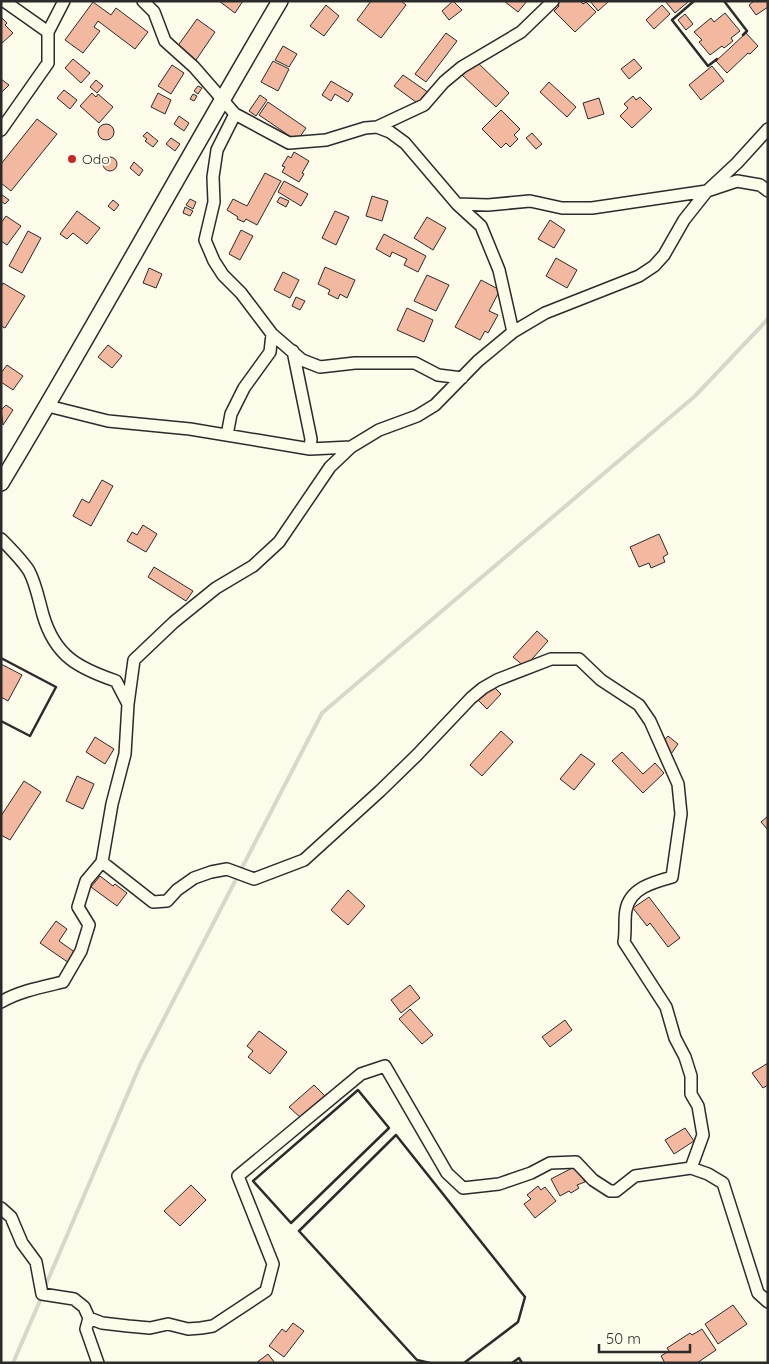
<svg xmlns="http://www.w3.org/2000/svg" width="769" height="1364" font-family="Quicksand,sans-serif">
<style>
.lines{fill:none;stroke-linecap:round;stroke-linejoin:round}
.stream{stroke:#d8d7c9;stroke-width:4}
.building{fill:#f2b8a0;stroke:#2b2b2b}
.street-casing{stroke:#2b2b2b;stroke-width:14}
.secondary-casing{stroke:#2b2b2b;stroke-width:18}
.street{stroke:#fdfbea;stroke-width:11}
.secondary{stroke:#fdfbea;stroke-width:15}
.wall{stroke:#2b2b2b;stroke-width:2.5}
.poi-dot{fill:#c62828;stroke:#fdfbea;stroke-width:2}
.labels{text-anchor:middle;dominant-baseline:central;stroke-width:4;stroke-linejoin:round;paint-order:stroke}
.poi-label{font-size:14px;fill:#2b2b2b;stroke:#fdfbea;text-anchor:start}
</style>
<rect width="100%" height="100%" fill="#fdfbea"/>
<g class="lines">
<path class="stream" d="M44,1289l96,-224 182,-352 373,-317 73,-77
M13,1363l29,-67"/>
</g>
<path class="building" d="M219,1h24l-8,12z
M371,1h30l5,4 -25,33 -24,-18z
M453,1l9,9 -13,10 -7,-9z
M504,1h23l-9,11z
M557,1h23l3,3 3,-2 10,10 -21,20 -21,-21 5,-5 -3,-4z
M590,1h19l-11,10z
M667,1h22l-14,12 -9,-11z
M754,1h14v6l-12,8 -7,-10z
M93,2l18,13 5,-7 32,24 -13,17 -37,-28 -4,6 6,4 -17,22 -18,-13z
M326,5l13,11 -15,20 -14,-10z
M662,5l8,9 -16,15 -8,-9z
M725,13l15,18 -9,7 2,3 -9,7 -2,-2 -12,9 -11,-13 3,-2 -8,-8 17,-14 3,4z
M685,14l8,10 -7,6 -8,-10z
M1,17l6,6 -2,2 8,8 -12,11z
M197,19l18,13 -19,28 -19,-13z
M446,33l11,8 -31,41 -11,-8z
M746,33l12,13 -8,8 -2,-1 -21,20 -11,-12z
M283,46l14,8 -8,13 -14,-7z
M73,59l17,14 -9,10 -16,-15z
M634,59l8,9 -13,11 -8,-10z
M273,61l16,8 -11,22 -17,-9z
M476,61l33,32 -13,14 -34,-32z
M172,65l12,8 -13,21 -13,-8z
M712,66l12,15 -23,19 -12,-15z
M403,75l26,18 -9,12 -26,-19z
M1,79l8,6 -8,8z
M96,80l7,6 -6,7 -7,-6z
M331,81l22,13 -5,8 -13,-8 -4,7 -9,-6z
M549,82l27,25 -9,10 -27,-25z
M198,86l4,2 -4,6 -4,-3z
M64,90l13,10 -7,9 -13,-11z
M92,93l4,4 2,-3 15,13 -14,16 -19,-17z
M158,93l13,7 -6,14 -14,-7z
M193,94l4,2 -3,5 -4,-2z
M260,95l7,5 -11,16 -7,-5z
M633,96l3,4 4,-3 12,12 -20,19 -12,-12 8,-8 -4,-4z
M599,98l5,16 -16,5 -5,-16z
M268,102l38,26 -9,13 -38,-26z
M501,110l19,19 -6,6 4,4 -8,8 -4,-4 -5,5 -19,-19z
M179,116l10,7 -5,8 -10,-7z
M37,119l20,15 -46,57 -10,-8v-19z
M98 132a8 8 0 1 1 16 0a8 8 0 1 1-16 0Z
M147,132l11,9 -5,6 -8,-6 2,-2 -4,-3z
M532,133l10,11 -6,5 -10,-11z
M171,138l9,6 -5,7 -9,-7z
M294,152l15,9 -7,12 2,1 -5,8 -17,-10 3,-5 -3,-1 6,-10 3,2z
M103 164a7 7 0 1 1 14 0a7 7 0 1 1-14 0Z
M134,162l9,8 -4,6 -9,-8z
M265,173l16,8 -24,44 -11,-6 -2,3 -7,-3 1,-2 -11,-7 6,-11 14,7z
M284,181l24,13 -7,12 -23,-14z
M1,194l8,6 -4,4 -4,-3z
M372,196l16,5 -6,20 -16,-5z
M280,197l9,4 -3,6 -9,-5z
M190,199l6,3 -3,7 -7,-4z
M113,200l6,5 -5,6 -6,-5z
M185,207l8,4 -3,5 -7,-3z
M77,211l23,17 -13,16 -14,-11 -6,6 -7,-5z
M335,211l14,6 -13,28 -14,-7z
M6,216l15,10 -14,19 -6,-4v-18z
M427,217l19,11 -13,22 -19,-12z
M550,220l15,10 -11,18 -16,-9z
M241,230l12,6 -13,24 -11,-6z
M28,231l13,7 -19,35 -13,-7z
M384,234l42,22 -8,16 -14,-7 3,-6 -15,-7 -2,5 -14,-8z
M556,258l21,12 -10,18 -21,-12z
M325,267l30,13 -8,18 -7,-4 -2,5 -10,-5 2,-4 -12,-6z
M149,268l13,6 -6,14 -13,-5z
M283,272l16,8 -9,18 -16,-8z
M427,275l22,10 -13,26 -22,-10z
M481,280l19,10 -11,21 9,4 -10,18 -3,-2 -5,9 -25,-13z
M3,283l22,13 -20,32 -4,-2v-39z
M296,297l9,4 -5,9 -8,-4z
M407,308l26,12 -9,22 -27,-12z
M108,345l14,11 -10,12 -14,-11z
M7,365l16,11 -10,14 -12,-8v-9z
M6,405l7,5 -10,15 -2,-15z
M102,480l11,6 -22,40 -18,-10 9,-17 7,4z
M143,525l14,9 -11,18 -19,-11 5,-9 5,3z
M659,534l9,20 -5,3 2,5 -14,6 -2,-5 -10,4 -9,-20z
M154,567l39,24 -7,10 -38,-24z
M537,631l11,10 -23,26 -12,-10z
M1,664l21,11 -14,26 -7,-4z
M493,686l8,8 -14,15 -9,-9z
M501,731l12,11 -31,34 -12,-11z
M668,736l10,8 -7,10 -11,-9z
M95,737l19,12 -9,15 -19,-12z
M622,752l21,22 12,-11 9,10 -21,20 -31,-32z
M581,754l14,10 -21,26 -14,-11z
M77,776l17,8 -11,25 -17,-8z
M24,781l17,11 -31,48 -9,-5v-19z
M768,816v14l-7,-8z
M100,876l13,10 2,-2 12,9 -10,13 -26,-19z
M348,890l17,16 -17,19 -17,-15z
M649,897l31,41 -12,9 -18,-24 -3,3 -14,-18z
M56,921l11,8 -8,12 17,12 -7,10 -29,-20z
M410,985l10,13 -19,15 -10,-13z
M410,1009l23,26 -11,9 -23,-25z
M565,1020l7,10 -22,17 -8,-10z
M259,1031l28,21 -17,22 -22,-17 5,-6 -6,-5z
M768,1063v22l-5,3 -11,-15z
M314,1085l11,11 -23,23 -13,-12z
M685,1128l9,13 -20,13 -9,-14z
M576,1166l9,16 -8,3 2,3 -8,5 -2,-2 -9,5 -9,-17z
M191,1185l15,15 -26,26 -16,-15z
M538,1186l3,4 4,-3 11,14 -21,17 -11,-14 7,-5 -4,-4z
M733,1305l14,19 -29,20 -13,-20z
M293,1323l11,8 -20,26 -15,-11 13,-17 4,3z
M702,1329l14,21 -19,13h-32l-4,-7 8,-5 -2,-3 23,-15 2,2z
M268,1354l7,9h-19z"/>
<g class="lines">
<g class="street-casing">
<path id="street" d="M4,1l44,31
M143,1l11,11 11,29 29,26 41,47 54,29 37,-3 39,-12 12,-1 13,5 15,11 52,61 24,22 18,44 14,62
M377,127l47,-22 20,-23 18,-15 59,-35 32,-31
M1,130l47,-67v-31l16,-31
M457,204l31,1 42,-4 32,7h30l115,-17 30,-10 23,4 8,6
M272,334l30,26 18,7 35,-4h60l23,12 24,3
M293,351l18,88 -1,10
M48,406l60,15 82,8 120,20 41,-2
M227,435l4,-21 13,-26 26,-36 2,-18 -31,-41 -18,-18 -9,-14 -9,-21 9,-38 -1,-25 4,-27 18,-36
M1,539c10,10 21,21 28,32 7,13 10,30 14,44 12,41 35,53 73,66l12,23
M102,862l51,40 14,-1 10,-11 17,-12 17,-6 16,-3 27,10 50,-19 76,-69 37,-36 54,-57 12,-10 14,-8 54,-21h28l22,21 38,25 11,16 28,63 3,30 -9,63c-18,5 -42,11 -46,33 -2,10 0,21 -2,32l42,65 9,31 10,19 6,19v18l7,12 5,29 -12,33 17,6 15,9 35,110 10,9
M1,1002c19,-11 41,-15 62,-20l18,-31 8,-26 -11,-18 8,-26 16,-19 10,-58 13,-50 3,-50 6,-44 40,-38 42,-34 37,-22 26,-24 51,-75 21,-20 28,-17 38,-14 18,-11 43,-44 35,-29 32,-19 94,-37 15,-10 10,-11 20,-35 23,-29 30,-28 31,-34
M1,1208l10,9 11,26 14,19 6,32 32,5 10,8 5,11 -3,11 12,34
M89,1318l13,5 26,3 22,2 18,-4 20,5 13,-1 12,-2 53,-35 7,-27 -35,-88 123,-102 24,-8 62,107 16,15 36,-4 32,-11 19,-10 26,-1 17,18 17,11h6l19,-15 56,-8"/>
</g>
<g class="secondary-casing">
<path id="secondary" d="M1,483c96,-159 184,-322 279,-482"/>
</g>
<use href="#street" class="street"/>
<use href="#secondary" class="secondary"/>
<path class="wall" d="M694,1l-22,19 36,46 9,-7
M724,1l23,30 -4,4
M1,658l55,29 -26,49 -29,-15
M358,1090l31,38 -98,95 -38,-42z
M430,1363l-13,-3 -118,-129 97,-96 129,162 -7,25 -54,41
M512,1363l7,-5 3,5"/>
</g>
<circle class="poi-dot" cx="72" cy="159" r="5"/>
<g class="labels">
<g class="poi-label">
<text x="82" y="159">Odo</text>
</g>
</g>
<rect width="769" height="1364" fill="none" stroke="#2b2b2b" stroke-width="5"/>
<path d="M599 1344v8h91v-8" fill="none" stroke="#2b2b2b" stroke-width="2.5"/>
<text x="606" y="1344" font-size="15" fill="#2b2b2b" stroke="#fdfbea" stroke-width="4" paint-order="stroke">50 m</text>
</svg>
